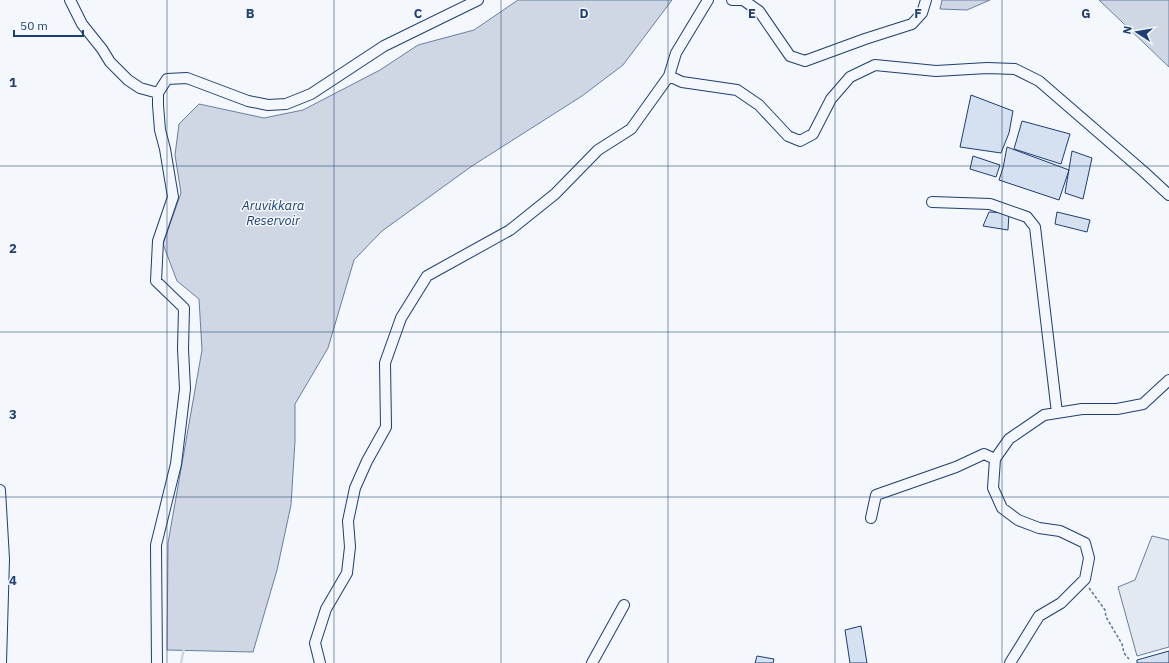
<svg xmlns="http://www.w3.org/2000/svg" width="1169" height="663" font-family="'IBM Plex Sans',sans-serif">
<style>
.green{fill:#e3e9f0;stroke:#687fa3}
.water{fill:#cfd7e4;stroke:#687fa3}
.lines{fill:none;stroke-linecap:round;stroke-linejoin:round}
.stream{stroke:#cfd7e4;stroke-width:2.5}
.building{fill:#d5e0f0;stroke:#1d3f73}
.minor-casing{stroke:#1d3f73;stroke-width:12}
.path{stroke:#5e769c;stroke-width:1.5;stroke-dasharray:3 2;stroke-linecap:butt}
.minor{stroke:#f4f7fb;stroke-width:10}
.grid{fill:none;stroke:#1d3f73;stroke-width:1;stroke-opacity:0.55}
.labels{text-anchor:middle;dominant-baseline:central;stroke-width:3;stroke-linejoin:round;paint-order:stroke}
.water-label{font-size:13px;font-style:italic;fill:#1d3f73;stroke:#f4f7fb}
.grid-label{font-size:13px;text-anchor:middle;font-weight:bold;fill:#1d3f73;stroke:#f4f7fb;stroke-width:3;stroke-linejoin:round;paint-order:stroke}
</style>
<rect width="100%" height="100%" fill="#f4f7fb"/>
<path class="green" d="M1152,536l17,4v107l-32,9 -19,-69 17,-7z"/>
<path class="water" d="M518,0h154l-49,65 -41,31 -110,70 -90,65 -28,29 -26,88 -33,56v37l-4,64 -14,65 -24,82 -86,-2 1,-107 34,-193 -3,-51 -22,-18 -14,-37 18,-51 -6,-38 4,-31 20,-20 65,14 39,-8 77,-40 38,-25 56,-15z
M942,0h48l-23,10 -27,-1z
M1099,0h70v67z"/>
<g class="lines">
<path class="stream" d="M181,663l3,-15"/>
</g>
<path class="building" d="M971,95l42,16 -4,22 -8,20 -41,-6z
M1022,121l48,13 -9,30 -47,-15z
M1007,147l62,23 -10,30 -60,-20 4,-12z
M1072,151l20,7 -9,41 -18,-6z
M973,156l27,9 -4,12 -26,-8z
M989,212l20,1 -1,17 -25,-4z
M1057,212l33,8 -3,12 -32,-8z
M861,626l6,37h-17l-5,-33z
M1169,651v12h-32v-3z
M757,656l17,3 -1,4h-18z"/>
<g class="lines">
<g class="minor-casing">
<path id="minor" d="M70,0l12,24 20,25 8,13 18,18 12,8 18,5
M732,0h11l16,11 31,45 15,5 60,-22 47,-15 10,-11 4,-13
M669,76l13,6 55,8 22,15 29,31 12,5 13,-7 18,-35 19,-22 25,-12 61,6 51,-3 28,1 24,12 104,90 26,24
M932,202l58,2 37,13 8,10 22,186
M0,490l4,69 -3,104
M871,518l5,-23 80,-28 28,-13 11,5
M157,663l-1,-118 20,-81 9,-75 -2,-40 1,-41 -28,-27 2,-40 15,-44 -8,-48 -5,-19 -2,-25v-12l9,-14 20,-1 61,23 20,4 18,-1 25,-10 73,-48 94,-46
M320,663l-5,-20 11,-34 21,-36 3,-26 -2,-26 7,-33 12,-27 19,-34 -1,-64 16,-45 26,-42 83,-46 45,-36 43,-44 33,-21 38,-53 7,-23 32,-53
M592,663l32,-58
M1010,663l29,-47 22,-13 24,-24 4,-21 -4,-15 -25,-12 -21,-3 -21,-8 -16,-12 -9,-20 2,-29 14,-20 35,-24 38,-6h35l26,-5 26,-24"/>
</g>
<path class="path" d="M1089,588l16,22 1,7 16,27 2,9 5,6"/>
<use href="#minor" class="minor"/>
</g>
<path class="grid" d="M167,0v663M334,0v663M501,0v663M668,0v663M835,0v663M1002,0v663M0,166h1169M0,332h1169M0,497h1169"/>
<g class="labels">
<g class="water-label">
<text x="273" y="205">Aruvikkara<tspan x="273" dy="15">Reservoir</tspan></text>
</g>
</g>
<g class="grid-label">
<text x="250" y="18">B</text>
<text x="418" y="18">C</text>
<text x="584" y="18">D</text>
<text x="752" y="18">E</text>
<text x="918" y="18">F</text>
<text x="1086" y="18">G</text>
<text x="13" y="87">1</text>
<text x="13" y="253">2</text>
<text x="13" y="419">3</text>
<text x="13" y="585">4</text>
</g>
<g transform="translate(1137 32) rotate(282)" stroke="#f4f7fb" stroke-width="3" paint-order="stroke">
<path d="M0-3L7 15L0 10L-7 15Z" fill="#1d3f73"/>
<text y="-6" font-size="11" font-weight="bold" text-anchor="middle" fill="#1d3f73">N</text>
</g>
<path d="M14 30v6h69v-6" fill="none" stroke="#1d3f73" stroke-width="2"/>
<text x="20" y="30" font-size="12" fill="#1d3f73" stroke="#f4f7fb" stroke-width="3" paint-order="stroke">50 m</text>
</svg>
